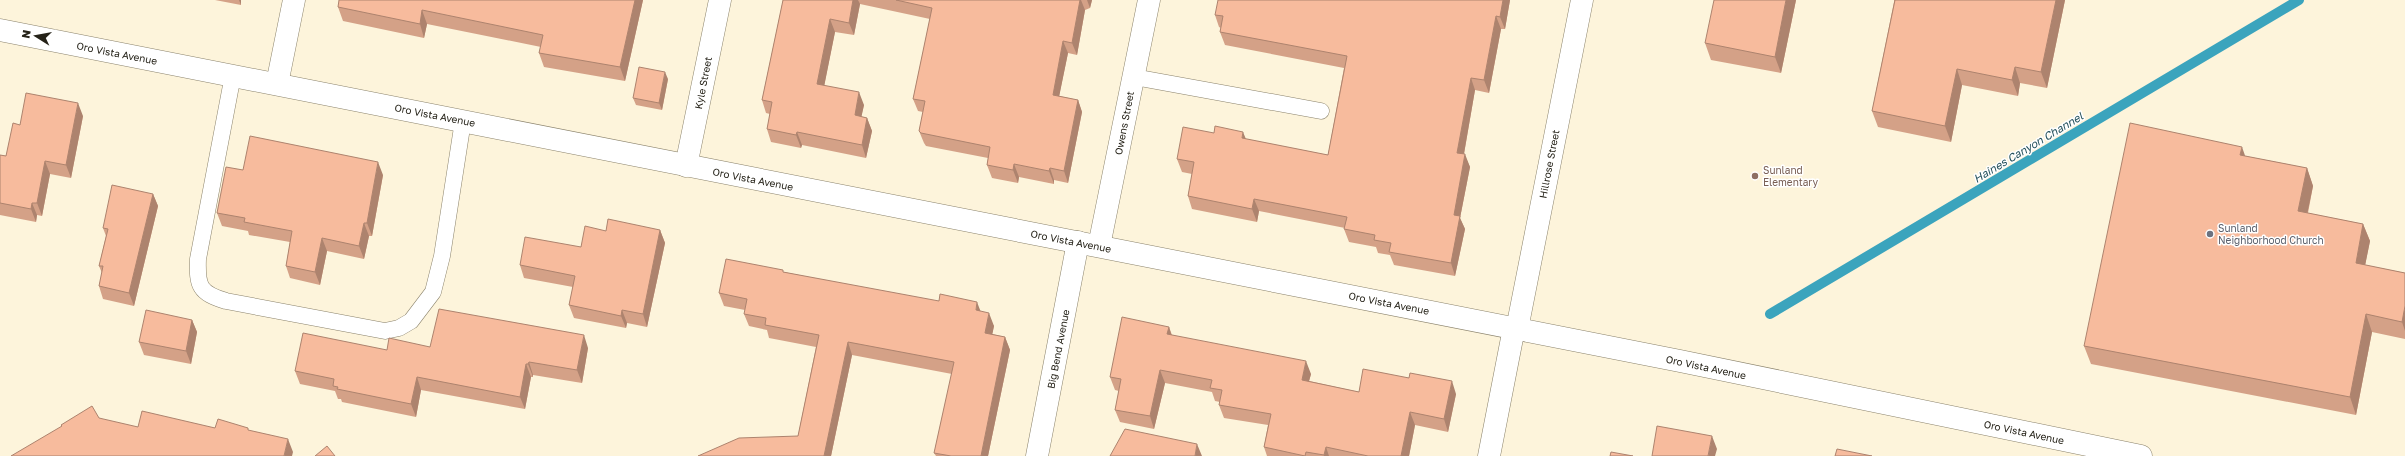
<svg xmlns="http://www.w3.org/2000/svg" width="2405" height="456" font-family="'Golos Text',sans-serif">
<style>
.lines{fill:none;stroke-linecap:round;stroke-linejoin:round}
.stream{stroke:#3ba4bd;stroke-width:10}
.service-casing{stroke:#8a826b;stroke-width:17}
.minor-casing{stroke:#8a826b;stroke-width:23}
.tertiary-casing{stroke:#8a826b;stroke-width:23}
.service{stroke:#fff;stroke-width:16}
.minor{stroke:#fff;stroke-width:22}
.tertiary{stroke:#fff;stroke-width:22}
.wall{fill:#d4a187}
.shaded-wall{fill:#ad836e}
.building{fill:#f7bb9d;stroke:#ad836e}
.education-dot{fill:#8d6e63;stroke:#fff;stroke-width:1.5}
.worship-dot{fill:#6b7280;stroke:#fff;stroke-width:1.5}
.labels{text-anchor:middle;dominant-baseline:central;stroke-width:3;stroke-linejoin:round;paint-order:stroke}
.street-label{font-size:10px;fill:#252218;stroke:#fff}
.education-label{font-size:10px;fill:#785e54;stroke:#fff;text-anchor:start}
.worship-label{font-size:10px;fill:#5b616d;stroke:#fff;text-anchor:start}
.water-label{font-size:11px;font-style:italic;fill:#23505b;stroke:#fff}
</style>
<rect width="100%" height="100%" fill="#fdf4db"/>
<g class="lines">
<path class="stream" d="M1770,314l529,-314"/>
<g class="service-casing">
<path id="service" d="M233,75l-35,184c-1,27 1,34 28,42l159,30 14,-3 12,-7 22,-29 9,-36 21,-135
M1134,77l187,34"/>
</g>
<g class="minor-casing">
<path id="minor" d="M277,84l17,-84
M686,166l34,-166
M1099,246l50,-246
M1037,456l41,-214"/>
</g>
<g class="tertiary-casing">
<path id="tertiary" d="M0,30l1680,331 461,95
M1517,329l65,-329
M1489,456l25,-128"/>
</g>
<use href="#service" class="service"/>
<use href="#minor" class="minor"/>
<use href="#tertiary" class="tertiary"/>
</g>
<path class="wall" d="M215,0h26v5z
M643,0l-18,81 -81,-14 -5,-14 2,-6 -114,-23 -3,14 -81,-17 -5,-14z
M783,0h309l-2,8 -5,2 -8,45 -9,-2 -9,43 19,4 4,12 -14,71 -14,-3v4l-35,-7 -1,6 -26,-5 -5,-13 1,-7 -62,-12 -2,-3 -5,-12 4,-19 -5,-1 -5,-12 17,-80 -70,-15 -6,31 -19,-3 -11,54 40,19 -3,12 6,1 5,13 -6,27 -64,-13 -1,3 -30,-6 -4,-13 3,-15 -4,-1 -4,-13z
M1510,0l-5,29h-4l-12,64 -14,-3 -11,64 6,13 -10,51 5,11 -10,47 -61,-11 -4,-10 -12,-2 -2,-6 -27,-5 -5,-13 1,-1 -86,-17 -2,11 -65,-13 -4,-13 4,-22 -10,-2 -5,-13 69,-20 82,16 16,-87 -119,-23 -5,-13 1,-4 -2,-1 -4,-12z
M1796,0l-15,73 -70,-13 -6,-17z
M1894,0h171l-18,88 -27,-5 -2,13 -56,-11 -11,57 -73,-15 -6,-16 22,-109z
M668,79l-6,31 -26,-5 -3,-7z
M83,116l-12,62 -21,-4 -8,42 -5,-1 -1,7 -36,-7v-60l6,1 14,-31z
M2245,156l62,12 6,18 -5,27 55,11 7,17 -5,24 40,8v66l-33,-7 -16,83 -265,-51 -7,-18z
M243,170l140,5 -11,61h-3l-5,23 -37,-8 -7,34 -30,-7 -4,-12 4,-24 -41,-7 -1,-4 -26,-5 -5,-13z
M153,194l5,12 -24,100 -31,-7 -4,-13 3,-13 -3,-7 7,-30 -3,-8z
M660,230l5,13 -18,84 -20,-4 -1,5 -52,-10 -5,-13 4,-18 -49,-9 -4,-13 61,-18 25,-16z
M784,272l197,40 13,14 -2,8 13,3 5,13 -22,106h-52l-2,-3 18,-79 -100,-19 -21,101h-133l100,-20 18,-89 -47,-9 -2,-8 -18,-4 -5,-12 1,-4 -21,-4 -5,-13z
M192,320l5,12 -6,32 -47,-9 -5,-13z
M1169,327l3,8 139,39 -2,7 50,11 97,2 -8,38 -33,-7 -6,31h-142l-3,-9 4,-22 -44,-7 -5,-13 1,-3 -5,-1 -3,-9 -47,-9 -11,46 -34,-7 -5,-12 4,-19 -4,-1 -5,-13z
M430,347l158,1 -6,35 -49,-8v2h-2l-6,32 -104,-19 -5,27 -74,-15 -1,-3h-3l-3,-8 -35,-7 -5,-13 92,-21z"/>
<path class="shaded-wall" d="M239,0h2v5z
M635,0h8l-18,81 -5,-14z
M853,0h5l2,4 -6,31 -5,-12z
M1080,0h1l4,10 -8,45 -5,-12z
M1087,0h5l-2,8z
M1503,0h7l-5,29 -5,-12z
M1786,0h10l-15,73 -6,-16z
M2056,0h9l-18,88 -6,-16z
M422,10l5,14 -3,14 -4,-14z
M1496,16l5,13 -12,64 -5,-13z
M830,19l5,13 -13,65 -5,-13z
M1063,41l5,12 -11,54 -4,-12z
M2015,67l5,16 -2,13 -6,-16z
M1957,69l5,16 -11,57 -6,-16z
M665,72l3,7 -6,31 -3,-7z
M1471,78l4,12 -13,75 -5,-12z
M859,92l5,13 -5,23 -4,-13z
M1078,100l4,12 -14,71 -4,-12z
M78,103l5,13 -12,62 -5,-13z
M867,118l5,13 -6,27 -4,-13z
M797,132l5,13 -1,3 -5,-13z
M1243,132l5,12 -6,-6z
M2242,147l6,17 -8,-9z
M1465,154l5,13 -10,51 5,11 -10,47 -4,-13 3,-48z
M45,161l5,13 -8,42 -5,-13z
M378,162l5,13 -11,61 -5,-13z
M1014,164l5,13 -1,6 -5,-13z
M1050,168l4,12v4l-5,-13z
M2307,168l6,18 -9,43 -6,-18z
M153,194l5,12 -24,100 -5,-13z
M1254,199l5,12 -2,11 -5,-13z
M32,203l5,12 -1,7 -5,-13z
M364,223l5,13 -5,23 -5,-13z
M2363,224l7,17 -8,40 -6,-18z
M660,230l5,13 -18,84 -4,-13z
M322,238l5,13 -7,34 -5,-13z
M977,302l5,13 -6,-5z
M2405,306v25l-3,-9z
M622,310l5,13 -1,5 -5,-12z
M989,313l5,13 -4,20 -5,-13z
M2366,314l6,18 -16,83 -6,-18z
M192,320l5,12 -6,32 -5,-13z
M1169,327l4,13 -6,-6z
M584,335l4,13 -6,35 -5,-13z
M1005,337l5,13 -22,106h-7z
M848,342l4,13 -21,101h-7z
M1306,361l5,13 -5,18 -4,-12z
M529,362l4,13v2l-5,-13z
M526,364l5,13 -6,32 -5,-12z
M1160,370l5,13 -11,46 -4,-13z
M417,377l4,13 -5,27 -5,-13z
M1452,381l4,13 -8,38 -4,-13z
M1410,412l5,13 -6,31h-8z
M1712,436l5,13 -2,7h-7z
M288,439l5,13 -1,4h-8z
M1197,444l5,12h-7z
M1326,447l3,9h-5v-1z"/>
<path class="building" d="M339,0h296l-15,67 -81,-14 4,-18 -121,-25 -2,14 -82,-17z
M783,0h70l-4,23 -19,-4 -13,65 42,8 -4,23 12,3 -5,27 -65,-13 -1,3 -29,-6 5,-27 -10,-2z
M896,0h184l-8,43 -9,-2 -10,54 25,5 -14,71 -14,-3 -1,3 -35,-7 -1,6 -26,-5 3,-18 -69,-14 -2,-2 6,-30 -12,-2 19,-91z
M1218,0h285l-3,17 -4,-1 -12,64 -13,-2 -14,75 8,1 -11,61 6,1 -9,47 -62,-11 2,-9 -17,-3 1,-5 -31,-6 3,-12 -93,-18 -2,10 -64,-13 6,-34 -17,-3 6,-32 31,6 1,-7 28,6 -1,6 86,17 19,-99 -127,-24 3,-16 -8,-1z
M1714,0h72l-11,57 -70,-14z
M1895,0h161l-15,72 -26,-5 -3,13 -55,-11 -12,57 -73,-15z
M639,67l26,5 -6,31 -26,-5z
M26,93l52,10 -12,62 -21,-4 -8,42h-5l-1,6 -31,-6v-48l6,1 7,-33 7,2z
M2130,123l112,24 -2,8 67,13 -9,43 65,13 -7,39 49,10v33l-3,16 -36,-8 -16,83 -266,-51z
M250,136l128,26 -11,61h-3l-5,23 -37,-8 -7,34 -29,-6 6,-35 -48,-9 1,-4 -28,-5 9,-46 17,3z
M112,185l41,9 -24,99 -30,-7 4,-20h-4l9,-37 -5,-1z
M608,219l52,11 -17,84 -21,-4 -1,6 -52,-11 6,-29 -55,-11 5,-28 56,10 4,-21 21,5z
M726,259l57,11v2l156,29 1,-7 37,8 -1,8 13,3 -4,20 20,4 -24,119h-30l-17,-3 20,-91 -106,-20 -24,114h-126l41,-18 59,-2 21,-101 -54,-10 1,-7 -22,-4 3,-15 -28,-6z
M439,309l145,26 -7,35 -48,-8 -1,2h-2l-6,33 -103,-20 -6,27 -74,-15 1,-2 -5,-1 1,-7 -39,-8 8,-38 84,17 2,-12 41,9z
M146,310l46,10 -6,31 -47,-9z
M1122,317l47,10 -2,7 139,27 -4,19 57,12 4,-23 46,9 1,-5 42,8 -8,38 -34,-7 -9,44h-33l-42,-9 -2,8 -18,-3 -1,4 -41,-9 7,-33 -52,-9 3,-15 -12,-2 2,-8 -52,-10 -10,46 -35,-6 6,-31 -11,-2z
M92,406l7,12 39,9 4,-16 73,17 3,-9 30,9v2l40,9 -4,17h-273l51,-30 -1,-1z
M1657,426l55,10 -4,20h-56z
M1125,429l72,15 -2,12h-85z
M327,446l8,10h-20z
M1837,449l35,7h-37z
M1611,452l22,4h-23z"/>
<circle class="education-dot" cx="1755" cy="176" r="4"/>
<circle class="worship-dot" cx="2210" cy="234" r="4"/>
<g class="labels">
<g class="street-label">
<text transform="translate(117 53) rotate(11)">Oro Vista Avenue</text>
<text transform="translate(703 83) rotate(-79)">Kyle Street</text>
<text transform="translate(435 115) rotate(11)">Oro Vista Avenue</text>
<text transform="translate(1124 123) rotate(-79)">Owens Street</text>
<text transform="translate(1549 164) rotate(-79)">Hillrose Street</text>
<text transform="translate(753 179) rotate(11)">Oro Vista Avenue</text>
<text transform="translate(1071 241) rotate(11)">Oro Vista Avenue</text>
<text transform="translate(1389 303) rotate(11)">Oro Vista Avenue</text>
<text transform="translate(1058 349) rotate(-79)">Big Bend Avenue</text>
<text transform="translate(1706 367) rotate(12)">Oro Vista Avenue</text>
<text transform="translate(2024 432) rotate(12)">Oro Vista Avenue</text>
</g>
<g class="education-label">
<text x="1763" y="170">Sunland<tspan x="1763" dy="12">Elementary</tspan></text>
</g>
<g class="worship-label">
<text x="2218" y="228">Sunland<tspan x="2218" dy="12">Neighborhood Church</tspan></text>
</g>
<g class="water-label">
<text transform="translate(2028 147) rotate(-31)">Haines Canyon Channel</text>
</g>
</g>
<g transform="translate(36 36) rotate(281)" stroke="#ffffff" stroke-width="3" paint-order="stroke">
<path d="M0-3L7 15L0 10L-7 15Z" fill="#252218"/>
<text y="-6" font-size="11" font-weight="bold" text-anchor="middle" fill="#252218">N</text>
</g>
</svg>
